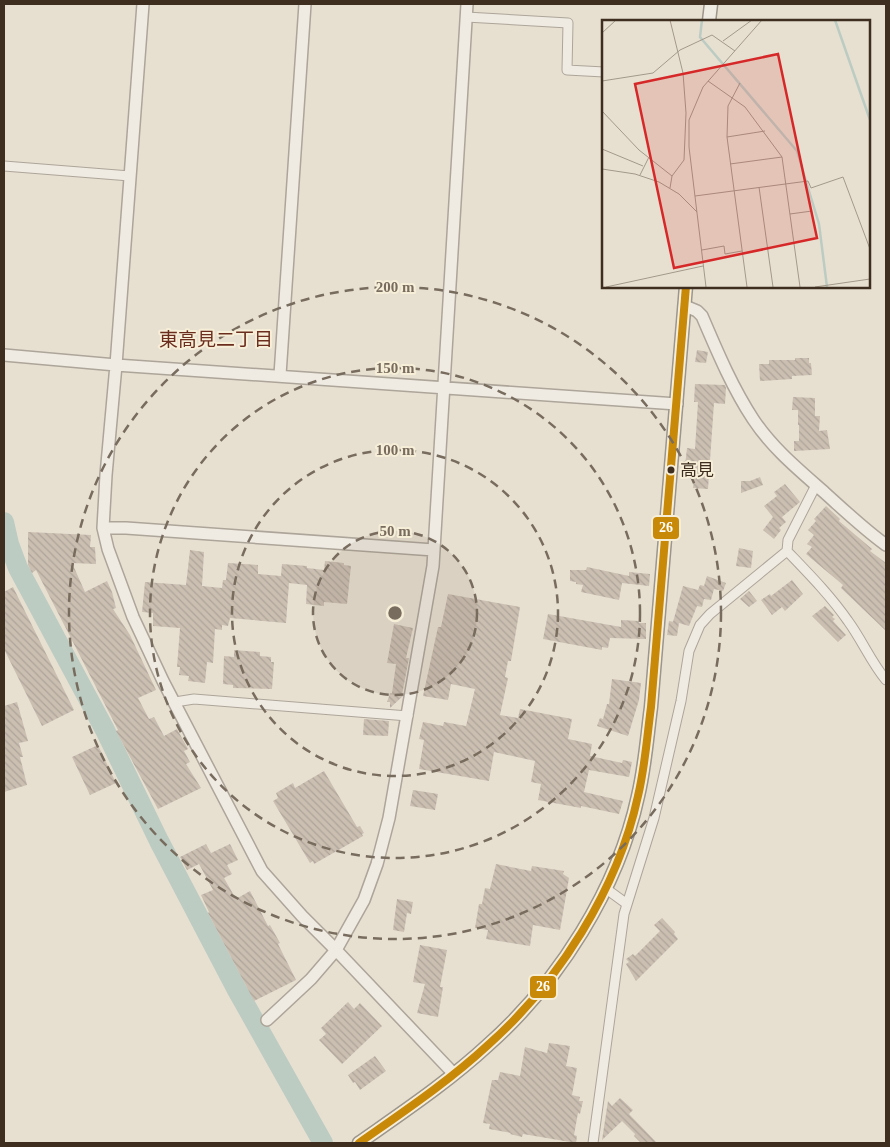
<svg xmlns="http://www.w3.org/2000/svg" width="890" height="1147" font-family="'Times New Roman','Noto Sans JP',serif">
<style>
.lines{fill:none;stroke-linecap:round;stroke-linejoin:round}
.river{stroke:#bcccc2;stroke-width:20}
.building{fill:url(#building-back-hatch)}
.minor-casing{stroke:#ada599;stroke-width:11}
.tertiary-casing{stroke:#ada599;stroke-width:14}
.secondary-casing{stroke:#9c958a;stroke-width:15}
.minor{stroke:#efebe3;stroke-width:9}
.tertiary{stroke:#efebe3;stroke-width:11}
.secondary{stroke:#efebe3;stroke-width:12}
.bus-1-casing{stroke:#f7eed8;stroke-width:11}
.bus-1{stroke:#c88808;stroke-width:8}
.ring{fill:none;stroke:#786c5e;stroke-width:2.5;stroke-dasharray:9 6}
.bus-dot{fill:#3d2e20;stroke:#f7eed8;stroke-width:2}
.labels{text-anchor:middle;dominant-baseline:central;stroke-width:4;stroke-linejoin:round;paint-order:stroke}
.bus-label{font-size:17px;fill:#3d2e20;stroke:#f7eed8;text-anchor:start}
.neighbourhood-label{font-size:19px;fill:#6b2e1e;stroke:#f7eed8}
.inset-river{fill:none;stroke:#bcccc2;stroke-width:2.5}
.inset-road{fill:none;stroke:#a3998a;stroke-width:1}
.view{fill:#d62828;fill-opacity:0.15;stroke:#d62828;stroke-width:2.5}
.inset-edge{fill:none;stroke:#3d2e20;stroke-width:2.5}
.centre{fill:#786c5e;stroke:#f7eed8;stroke-width:2.5}
.ring-label{font-size:15px;text-anchor:middle;font-weight:bold;fill:#786c5e;stroke:#f7eed8;stroke-width:4;stroke-linejoin:round;paint-order:stroke}
.line-badge{stroke:#f7eed8;stroke-width:2}
.badge-label{font-size:14px;text-anchor:middle;font-weight:bold;fill:#fff}
</style>
<defs>
<pattern id="building-back-hatch" width="6" height="6" patternUnits="userSpaceOnUse" patternTransform="scale(1.25)"><rect width="6" height="6" fill="#cbbfb2"/><path d="M-1 5l2 2M0 0l6 6M5-1l2 2" fill="none" stroke="#afa499"/></pattern>
</defs>
<rect width="100%" height="100%" fill="#e7e0d1"/>
<g class="lines">
<path class="river" d="M4,522l5,22 9,24 87,162 54,111 78,149 86,153"/>
</g>
<path class="building" d="M697,350l11,2 -2,11 -11,-1z
M795,358h14v5h2l1,12 -20,1v3l-32,2 -1,-17h10v-4h26z
M695,384l30,1 1,3 -1,16 -11,-1 -6,86 -15,-1 2,-21 -10,-1 2,-18 8,1 3,-47h-4z
M793,397l22,1v18h5l-1,15 8,-1 3,19 -36,2v-10h5v-16h-1v-15h-6z
M760,477l3,8 -22,8v-12h9z
M785,484l15,18 -18,15 4,5 -7,6 2,2 -7,9 -11,-9 10,-13 -9,-11 13,-10 -3,-4z
M826,506l14,13 -1,2 33,28 -2,2 16,12v68l-45,-43 2,-3 -37,-31 6,-7 -5,-3 7,-9 -6,-5 8,-9 -2,-2z
M28,532l63,3 -1,12h5l1,17 -24,-1 13,29 22,-11 5,11 4,16 -3,1 17,26 26,55 -18,8 11,21 5,-2 10,19 13,-7 11,20 -4,2 6,11 -4,2 15,24 -43,21 -42,-78 2,-1 -82,-160 -4,3 -4,-8z
M739,548l14,3 -2,17 -15,-2z
M190,550l14,2 -2,34 20,2 1,-8h3l2,-17 30,2v9l23,2 1,-12 25,2v2l17,2 1,-9 19,2v2l7,1 -4,38 -23,-2v4l-18,-2 1,-19 -18,-2 -3,40 -56,-5 -2,8 -6,-1v5l-7,-1 -2,34 -6,-1 -2,21 -17,-2 1,-5 -10,-1 1,-8h-3l3,-39 -27,-2v-13l-11,-1 3,-30 41,3z
M587,567l42,9v-4l21,2 -1,12 -27,-3 -3,17 -38,-8 2,-7 -7,-1v-2l-6,-1v-11h16z
M707,576l19,7 -3,8 -9,-2 -3,11 -7,-1 -2,8 -5,-1 -8,20 -10,-3 -2,13 -10,-1 2,-14 5,1h-1l10,-36 15,4 2,-5 4,1z
M792,580l11,14 -18,17 -3,-4 -10,8 -11,-15 9,-6 1,2z
M13,587l61,123 -32,16 -38,-77v-57z
M749,591l8,10 -8,6 -9,-8z
M448,594l72,13 -9,54h-3l-3,16 3,1 -8,37 18,3 2,-9 52,10 -4,20 24,5 -2,12 32,7 1,-3 9,2 -3,15 -40,-7 -5,22 39,9 -4,13 -38,-8v2l-43,-8 3,-16 -10,-2 4,-21 -41,-9 -5,29 -70,-12 5,-29 -5,-1 4,-17 20,4 1,-4 22,4 9,-37 -24,-5 -3,16 -25,-4 15,-69h3z
M825,606l9,9 -2,2 3,2 -2,2 13,14 -8,7 -26,-26z
M548,614l73,13v-7l18,1v2h7v16l-36,-1 -2,10 -6,-1v3l-59,-11z
M394,624l19,4 -7,30h3l-7,37 1,1 -13,12v-6h-3l3,-9h2l4,-29 -9,-1z
M234,650l26,2v4l11,1v5h3l-2,27 -39,-1v-3l-10,-1 1,-28 10,1z
M612,679l29,4 -2,17 -11,36 -31,-10 3,-8 3,1 4,-15h2z
M17,702l11,39 -9,2 4,14h-3l7,28 -23,7v-86z
M364,719l25,2 -1,15 -25,-1z
M98,745l18,38 -26,12 -18,-38z
M324,771l33,56 3,-1 4,7 -2,1 1,2 -49,28 -1,-3 -3,2 -37,-62 5,-3 -2,-5 17,-10 2,5z
M413,790l25,4 -3,16 -25,-4z
M206,844l5,9 19,-9 8,16 -11,5 5,9 -8,4 12,21 14,-8 18,35 2,-1 10,18 -2,1 18,36 -42,21 -46,-88 1,-1 -8,-17 12,-5 -14,-26 -12,6 -7,-13z
M496,864l35,7 1,-5 32,5 -1,3 6,4 -9,52 -27,-5 -3,21 -44,-7 2,-9 -13,-2 4,-24h3l3,-16 5,1z
M397,899l16,3 -2,12 -4,-1 -3,19 -11,-2z
M662,918l13,14 -1,2 4,5 -42,42 -10,-17 3,-2 -3,-3 7,-5 2,2 25,-25 -6,-6z
M420,945l27,5 -7,37h3l-5,30 -21,-4 8,-29 -12,-2z
M348,1002l6,7 6,-6 22,23 -40,38 -23,-24 7,-6 -5,-6z
M549,1043l21,3 -4,20 11,2 -5,27 8,2 -1,4h4l-3,13 -2,-1 -4,22 3,1 -1,7 -53,-9 -1,3 -12,-3 1,-1 -22,-4 1,-5 -7,-1 9,-43h6l2,-8 20,4 5,-29 22,6z
M375,1056l11,15 -26,19 -5,-8 -2,1 -5,-8z
M620,1098l13,12 -4,4 28,29h-16l-7,-7 1,-2 -13,-13 -20,19 6,-39 4,5z"/>
<g class="lines">
<g class="minor-casing">
<path id="minor" d="M466,17l102,6 -1,47 37,2
M4,166l126,10
M787,551c21,22 43,44 61,70 14,19 23,41 38,59
M175,702l19,-3 214,17
M605,888l22,16
M593,1143l31,-229 30,-96 27,-117 8,-50 11,-26 10,-11 77,-63 1,-11 28,-55"/>
</g>
<g class="tertiary-casing">
<path id="tertiary" d="M143,4l-27,361 -10,110 -3,53 5,21 25,68 30,64 99,190 40,45 34,34 118,124
M685,306l12,5 5,5c15,35 30,71 51,103 19,29 46,51 72,74 20,18 40,37 61,52
M4,355l112,10 561,39
M280,375l25,-371
M103,528h23l308,22
M267,1020l44,-41 25,-29 28,-50 13,-36 12,-46 44,-252 34,-562"/>
</g>
<g class="secondary-casing">
<path id="secondary" d="M709,21l2,-17
M359,1143c44,-31 89,-61 129,-98 70,-62 130,-156 150,-249 7,-29 9,-59 13,-89l35,-421"/>
</g>
<use href="#minor" class="minor"/>
<use href="#tertiary" class="tertiary"/>
<use href="#secondary" class="secondary"/>
<g class="bus-1-casing">
<path id="bus-1" d="M359,1143c44,-31 89,-61 129,-98 70,-62 130,-156 150,-249 7,-29 9,-59 13,-89l35,-421"/>
</g>
<use href="#bus-1" class="bus-1"/>
</g>
<circle cx="395" cy="613" r="82" fill="#786c5e" fill-opacity=".12"/>
<g class="ring">
<circle cx="395" cy="613" r="82"/>
<circle cx="395" cy="613" r="163"/>
<circle cx="395" cy="613" r="245"/>
<circle cx="395" cy="613" r="326"/>
</g>
<circle class="bus-dot" cx="671" cy="470" r="4.5"/>
<g class="labels">
<g class="bus-label">
<text x="680" y="470">高見</text>
</g>
<g class="neighbourhood-label">
<text x="216" y="339">東高見二丁目</text>
</g>
</g>
<g transform="translate(602 20)">
<rect width="268" height="268" fill="#e7e0d1"/>
<path class="inset-river" d="M100,0l-2,17 97,114 12,40M233,0l35,100M207,171l10,33 8,63"/>
<path class="inset-road" d="M68,0l13,53 3,40 -2,47 -12,16 -2,12M0,13l14,-13M121,21l29,-21M0,61l51,-8 27,-23 32,-15 23,16M106,61l37,26 37,50 18,130M138,63l-12,23 -1,31 20,150M0,91l37,39 33,26M125,117l38,-6M0,129l41,17M128,144l52,-7M0,149l33,5 24,8 20,12 18,18M38,155l9,-18M157,167l14,100M93,176l113,-15 3,7 32,-11 27,72M188,194l22,-3M100,230l22,-4 1,8 17,-3M4,267l97,-21M104,267l-17,-140v-27l14,-33 59,-67M213,267l55,-8"/>
<path class="view" d="M176,34l39,184 -143,30 -39,-184z"/>
<rect width="268" height="268" class="inset-edge"/>
</g>
<circle cx="395" cy="613" r="8" class="centre"/>
<g class="ring-label">
<text x="395" y="292">200 m</text>
<text x="395" y="373">150 m</text>
<text x="395" y="455">100 m</text>
<text x="395" y="536">50 m</text>
</g>
<g class="line-badge">
<rect x="652" y="516" width="28" height="24" rx="5" fill="#c88808"/>
<rect x="529" y="975" width="28" height="24" rx="5" fill="#c88808"/>
</g>
<g class="badge-label">
<text x="666" y="532">26</text>
<text x="543" y="991">26</text>
</g>
<rect width="890" height="1147" fill="none" stroke="#3d2e20" stroke-width="10"/>
</svg>
